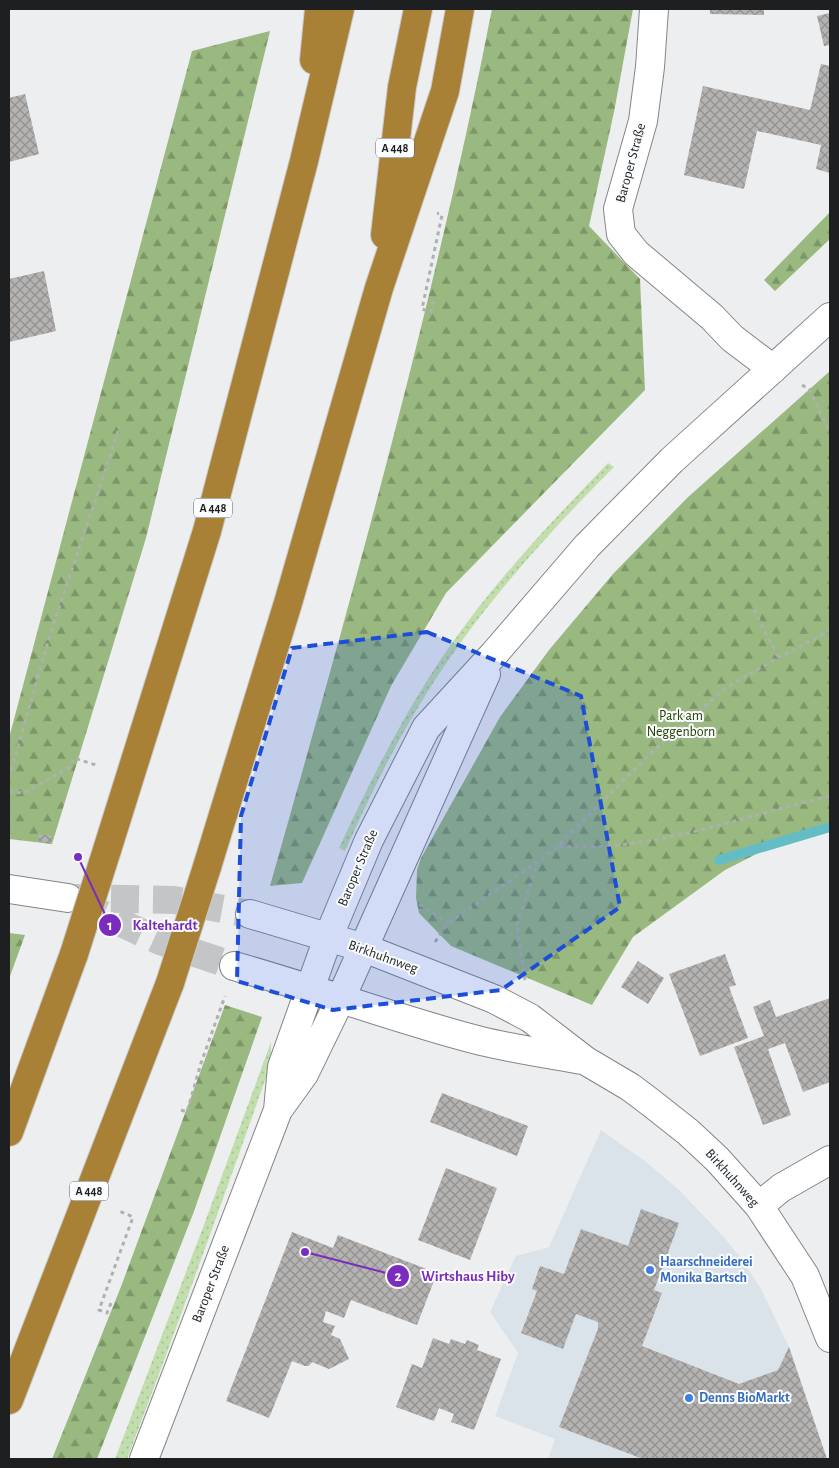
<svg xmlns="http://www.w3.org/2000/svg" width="839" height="1468" font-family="'Alegreya Sans',sans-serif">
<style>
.built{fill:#dbe3ea}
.grass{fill:url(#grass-dots)}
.forest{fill:url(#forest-firs)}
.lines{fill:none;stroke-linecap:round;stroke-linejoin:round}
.stream{stroke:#64bdc4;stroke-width:10}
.building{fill:url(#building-cross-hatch)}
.street-tunnel{stroke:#c4c5c6;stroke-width:28;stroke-dasharray:28 14;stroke-linecap:butt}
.street-casing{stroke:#848587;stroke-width:30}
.highway-casing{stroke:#c9c9c9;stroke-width:30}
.path{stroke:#afb0b1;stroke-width:3;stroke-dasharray:4 4;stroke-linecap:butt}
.street{stroke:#fff;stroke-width:28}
.highway{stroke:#a88136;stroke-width:28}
.highway-bridge-casing{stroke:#c9c9c9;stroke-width:30;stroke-linecap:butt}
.highway-bridge{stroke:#a88136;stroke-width:28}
.marked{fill:#1d4ed8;fill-opacity:0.2;stroke:#1d4ed8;stroke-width:4;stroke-dasharray:10 6;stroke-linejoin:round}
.shop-dot{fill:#3f7fe0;stroke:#fafcfe;stroke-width:2}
.labels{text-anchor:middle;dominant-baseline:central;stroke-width:4;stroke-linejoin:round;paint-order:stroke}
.shield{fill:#fafcfe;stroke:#606163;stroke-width:1}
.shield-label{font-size:12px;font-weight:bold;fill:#1e1f20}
.street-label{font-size:14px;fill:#1e1f20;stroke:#fafcfe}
.park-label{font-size:14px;fill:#223f00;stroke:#fafcfe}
.shop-label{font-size:14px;font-weight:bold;fill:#366cbe;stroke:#fafcfe;text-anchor:start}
.leader{fill:none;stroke:#7b2cbf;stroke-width:2}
.callout-dot{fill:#7b2cbf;stroke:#fafcfe;stroke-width:2}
.mark-label{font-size:15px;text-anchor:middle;font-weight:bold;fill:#fff}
.callout-label{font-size:15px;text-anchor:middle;font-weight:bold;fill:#7b2cbf;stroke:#fafcfe;stroke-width:4;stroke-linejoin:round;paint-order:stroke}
</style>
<defs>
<pattern id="grass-dots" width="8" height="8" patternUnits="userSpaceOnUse" patternTransform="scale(1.25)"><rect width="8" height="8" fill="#c2dead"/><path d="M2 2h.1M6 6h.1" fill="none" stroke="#a6be95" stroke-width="1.8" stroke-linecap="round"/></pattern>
<pattern id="forest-firs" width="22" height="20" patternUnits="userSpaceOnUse" patternTransform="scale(1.25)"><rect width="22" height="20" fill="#99b980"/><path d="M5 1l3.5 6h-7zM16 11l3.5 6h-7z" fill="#7c9668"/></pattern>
<pattern id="building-cross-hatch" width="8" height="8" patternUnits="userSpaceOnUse" patternTransform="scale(1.25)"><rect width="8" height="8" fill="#b5b3b1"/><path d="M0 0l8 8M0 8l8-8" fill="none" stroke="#939190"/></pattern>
</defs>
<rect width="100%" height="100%" fill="#edeef0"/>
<path class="built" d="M601,1130l45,32 32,27 45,47 20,25 18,28 28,58 38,112h-279l7,-20 -60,-23 23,-63 -28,-41 26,-56 33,-9z"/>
<path class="grass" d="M608,463l6,4c-70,70 -137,145 -189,229 -31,49 -56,102 -80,155l-6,-3c33,-71 68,-141 113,-205 46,-65 101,-123 156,-180z
M271,1042v16l-2,11c-46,131 -93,261 -142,390h-12l90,-237z"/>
<path class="forest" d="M492,9h141l-19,103 -25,114 51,53 5,111 -199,203 -55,93 -89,197 -32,3c82,-290 164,-581 222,-877z
M270,31l-124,507 -94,306 -43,-5v-101l183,-687z
M830,212v27l-55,52 -11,-11z
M830,371v452l-41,14 -64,33 -92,67 -41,68 -141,-59 -32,-33 -3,-15 1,-28 4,-12 79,-141 49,-67 64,-76 74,-76z
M9,933l16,2 -16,44z
M225,1005l37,12 -69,197 -96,245h-45l70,-175z"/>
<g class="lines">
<path class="stream" d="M719,860l111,-33"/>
</g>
<path class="building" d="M710,9h54v6l-54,-1z
M830,13v32l-6,1 -7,-30z
M821,64l9,2v107l-14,-4 5,-24 -64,-14 -13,58 -60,-14 19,-89 107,24z
M25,94l14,60 -30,8v-64z
M44,271l12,60 -47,11v-63z
M39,834l13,2 -1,7 -13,-2z
M725,954l11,31 -7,2 19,51 -48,18 -31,-82z
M638,961l26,17 -16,26 -27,-17z
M830,998v84l-27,10 -18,-49 -17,6 23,66 -28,10 -29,-78 30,-11 -11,-29 17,-7 6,17z
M442,1093l86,33 -11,30 -87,-34z
M446,1168l51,20 -27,72 -52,-20z
M641,1209l38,14 -25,67 8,3 -20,53 97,38 39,-14 11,-23 38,112h-184l-84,-32 39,-98v-7l-22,-8 -13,35 -42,-16 16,-42 -5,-2 8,-23 24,8 17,-45 47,17z
M292,1232l41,16 5,-13 99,38 -20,52 -66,-25 -7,18 -18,-7 -3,11 12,4 -4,9 9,4 9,20 -20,10 -17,-7 -3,4h-4l-13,-5 -23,57 -43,-17z
M433,1338l16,6 2,-5 14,5 2,-4 12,5 -2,5 24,9 -27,71 -23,-8 3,-8 -15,-6 -5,13 -38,-14 16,-43 10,4z"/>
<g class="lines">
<path class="street-tunnel" d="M69,898l105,2 76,14
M78,903l82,38 74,25"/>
<g class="street-casing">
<path id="street" d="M654,9l-4,58 -7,54 -25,88 3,25 15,19 76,64 20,21 41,31
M9,889l59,9
M250,914l114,34 130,51 36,19 56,43 44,26 20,15 38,30 29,27 42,47 46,70 25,62
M234,966c83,23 164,54 247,75 33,8 67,13 101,19
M278,1110l26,-36 37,-76 145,-324
M759,1206l22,-18 49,-28
M144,1459l134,-349 4,-43 46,-129 41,-98 57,-112 68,-74 93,-108 85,-86 158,-143"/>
</g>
<g class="highway-casing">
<path id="highway" d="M314,60l5,-51
M385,235l17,-148 16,-78
M107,850l100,-319 97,-370 36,-152
M207,867l81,-264 91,-315 66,-197 15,-82
M9,1132l65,-178
M9,1400l161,-417"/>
</g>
<path class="path" d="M433,301l-2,11 -9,-3 20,-94 -5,-2
M802,385l7,4 21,44
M754,610l24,47
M9,778l40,-140 71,-212
M9,792l15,1 46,-26 4,-9 25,8
M559,846c91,7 183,-30 271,-50
M419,904l29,19
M435,942l13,-19 90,-61 20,-16 95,-95 73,-63 44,-26 60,-31
M525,980l-8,-55 21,-63
M181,1110l6,2 14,-49 24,-67
M111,1303l-4,10 -8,-3 34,-93 -16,-7"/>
<use href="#street" class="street"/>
<use href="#highway" class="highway"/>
<g class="highway-bridge-casing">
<path id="highway-bridge" d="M74,954l33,-104
M170,983l37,-116"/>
</g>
<use href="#highway-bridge" class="highway-bridge"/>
</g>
<path class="marked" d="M427,632l154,64 39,211 -119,83 -168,20 -96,-29 4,-165 51,-168z"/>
<g class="shop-dot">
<circle cx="650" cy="1270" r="5"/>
<circle cx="689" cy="1398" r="5"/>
</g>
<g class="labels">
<g class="shield">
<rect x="376" y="138.5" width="38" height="19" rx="4"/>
<rect x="194" y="498.5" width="38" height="19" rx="4"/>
<rect x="70" y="1181.5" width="38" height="19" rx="4"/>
</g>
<g class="shield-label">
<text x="395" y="148">A 448</text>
<text x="213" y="508">A 448</text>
<text x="89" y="1191">A 448</text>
</g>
<g class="street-label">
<text transform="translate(631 163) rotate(-75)">Baroper Straße</text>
<text transform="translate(358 868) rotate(-67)">Baroper Straße</text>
<text transform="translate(383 957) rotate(20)">Birkhuhnweg</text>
<text transform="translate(732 1178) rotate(48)">Birkhuhnweg</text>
<text transform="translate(211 1284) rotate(-69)">Baroper Straße</text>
</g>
<g class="park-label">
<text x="681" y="716">Park am<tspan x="681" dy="16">Neggenborn</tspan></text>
</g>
<g class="shop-label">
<text x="660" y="1262">Haarschneiderei<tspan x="660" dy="16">Monika Bartsch</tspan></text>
<text x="699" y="1398">Denns BioMarkt</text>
</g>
</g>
<path class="leader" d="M78 857L110 925M305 1252L398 1276"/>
<g class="callout-dot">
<circle cx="78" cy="857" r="5"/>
<circle cx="305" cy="1252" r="5"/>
<circle cx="110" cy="925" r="12"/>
<circle cx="398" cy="1276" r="12"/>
</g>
<g class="mark-label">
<text x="110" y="930">1</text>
<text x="398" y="1281">2</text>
</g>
<g class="callout-label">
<text x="165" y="930">Kaltehardt</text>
<text x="468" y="1281">Wirtshaus Hiby</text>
</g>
<rect width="839" height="1468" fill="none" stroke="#1e1f20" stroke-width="20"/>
</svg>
